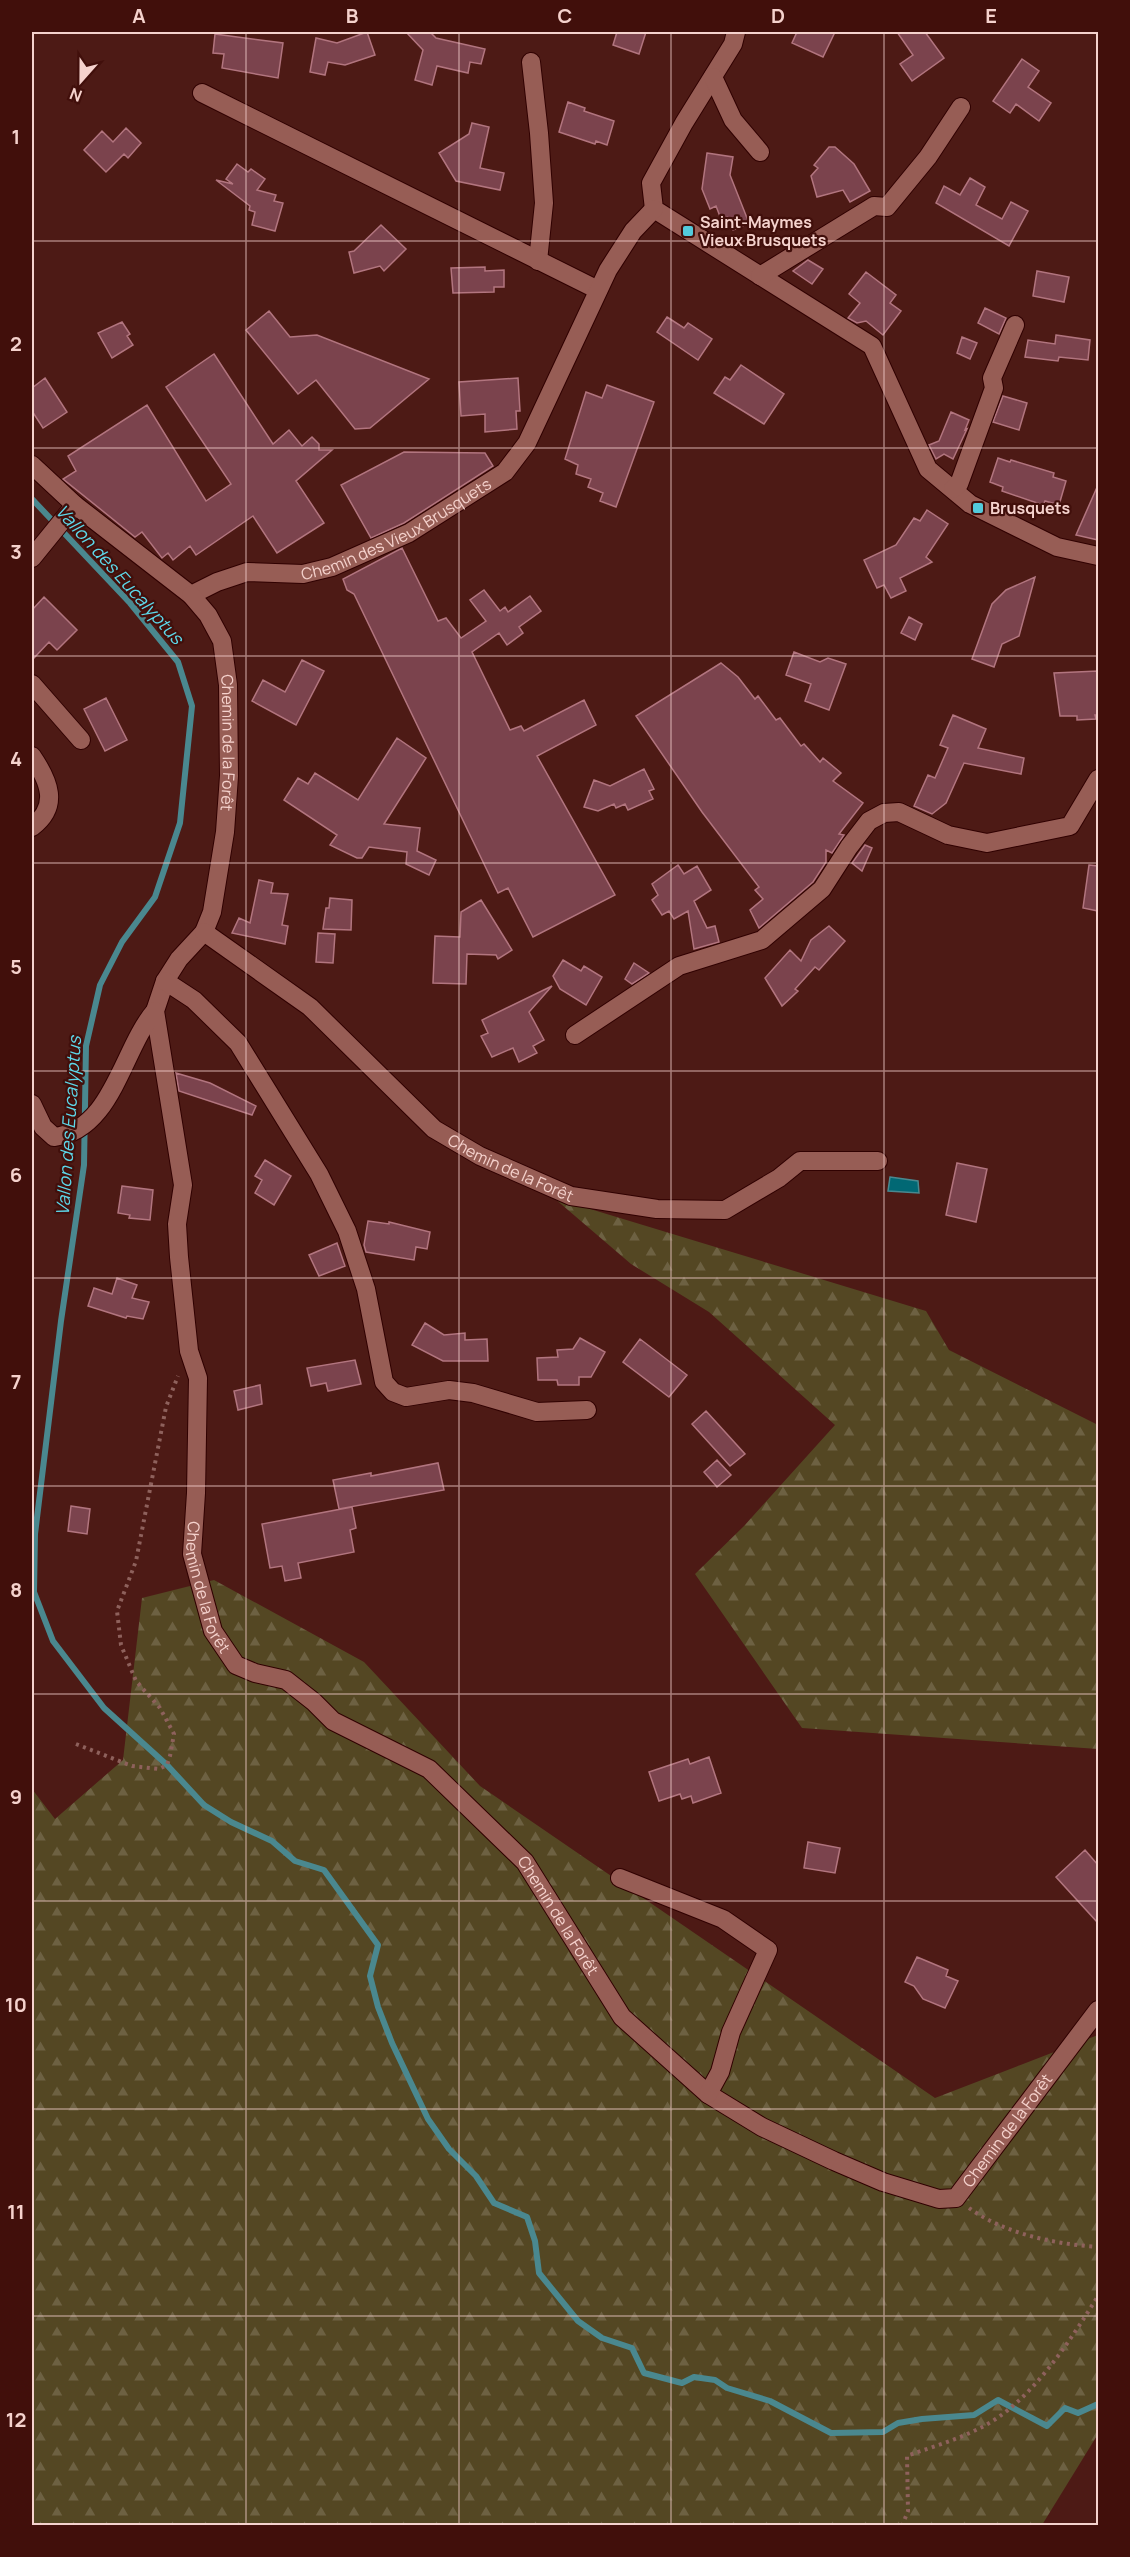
<svg xmlns="http://www.w3.org/2000/svg" width="1130" height="2557" font-family="Manrope,sans-serif">
<style>
.forest{fill:url(#forest-firs)}
.water{fill:#016874;stroke:#4a888f;stroke-width:1.5}
.lines{fill:none;stroke-linecap:round;stroke-linejoin:round}
.stream{stroke:#4a888f;stroke-width:6}
.building{fill:#7b434d;stroke:#b2757f;stroke-width:1.5}
.minor-casing{stroke:#300101;stroke-width:20}
.path{stroke:#8e615c;stroke-width:4;stroke-dasharray:3 4.5;stroke-linecap:butt}
.minor{stroke:#975d55;stroke-width:18}
.grid{fill:none;stroke:#f5d2cd;stroke-width:1.5;stroke-opacity:0.55}
.poi-dot{fill:#53cadc;stroke:#410f0b;stroke-width:2}
.labels{text-anchor:middle;dominant-baseline:central;stroke-width:4.5;stroke-linejoin:round;paint-order:stroke}
.poi-label{font-size:16px;font-weight:bold;fill:#f5d2cd;stroke:#410f0b;text-anchor:start}
.street-label{font-size:16px;fill:#f5d2cd;stroke:#410f0b}
.water-label{font-size:18px;font-style:italic;fill:#5dd8ea;stroke:#410f0b}
.neatline{fill:none;stroke:#f5d2cd;stroke-width:2}
.grid-label{font-size:20px;text-anchor:middle;font-weight:bold;fill:#f5d2cd}
</style>
<defs>
<pattern id="forest-firs" width="22" height="20" patternUnits="userSpaceOnUse" patternTransform="scale(1.5)"><rect width="22" height="20" fill="#544723"/><path d="M5 1l3.5 6h-7zM16 11l3.5 6h-7z" fill="#6d6142"/></pattern>
</defs>
<rect width="100%" height="100%" fill="#4d1a15"/>
<path class="forest" d="M554,1198l372,113 23,39 149,75v324l-296,-21 -107,-154 49,-48 91,-101 -126,-113 -78,-48z
M214,1580l150,82 116,124 455,312 163,-63v399l-56,91h-1010v-736l23,30 68,-59 19,-162z"/>
<path class="water" d="M890,1177l28,4 1,12 -31,-2z"/>
<g class="lines">
<path class="stream" d="M32,499l98,104 48,59 14,44 -12,117 -25,74 -33,45 -22,43 -14,61 -2,119 -23,156 -26,213 -1,58 19,49 51,67 63,57 37,40 27,17 41,19 23,20 29,9 54,75 -8,31 8,31 14,36 36,76 21,30 27,27 18,27 33,14 8,24 4,32 39,48 24,17 30,10 12,25 38,10 12,-6 21,3 12,8 43,13 61,32 52,-1 15,-9 24,-4 52,-4 24,-15 49,26 18,-18 13,5 20,-9"/>
</g>
<path class="building" d="M367,32l8,23 -30,10 -17,-3 -3,13 -15,-3 6,-34 21,5z
M406,32h24l6,6 49,11 -4,15 -11,-2 -2,11 -31,-7 -5,19 -17,-5 8,-30z
M617,32h29l-7,22 -26,-9z
M797,32h38l-12,25 -31,-14z
M897,32h28l19,26 -32,23 -12,-17 13,-9z
M215,34l68,9 -5,35 -56,-10 2,-14 -11,-1z
M1022,59l17,12 -11,16 23,16 -12,18 -23,-17 -6,9 -17,-12z
M568,102l17,6 -1,3 30,10 -7,24 -11,-4 -1,3 -36,-12z
M472,123l17,4 -9,41 24,5 -4,17 -44,-9 -17,-28 30,-19z
M126,128l15,15 -13,15 -4,-4 -18,18 -22,-22 18,-19 11,11z
M829,147h6l19,17 16,27 -20,11 -7,-12 -26,7 -6,-21 7,-8 -4,-3z
M707,153l26,4 -3,18 19,48 -16,7 -6,-13 -6,2 -5,-13 -6,3 -8,-20z
M237,164l11,8 3,-3 14,10 -8,11 19,5 -2,6 9,2 -8,28 -23,-6 3,-13 -6,-2 1,-4 -34,-26 17,4 -7,-5z
M970,178l15,9 -9,18 26,14 9,-17 17,9 -19,35 -73,-43 8,-17 16,9z
M381,225l25,24 -22,22 -4,-5 -26,7 -5,-21 5,-1z
M808,260l15,9 -11,15 -19,-13z
M485,267v4l19,-1v17h-10v5l-41,1 -2,-25z
M1037,271l32,6 -5,25 -31,-6z
M866,272l30,23 -6,8 11,8 -18,24 -17,-14 -9,2 -9,-5 12,-15 -11,-9z
M985,308l21,10 -7,16 -21,-11z
M269,311l21,26 27,-2 112,44 -59,49 -15,1 -39,-49 -18,14 -52,-64z
M667,317l17,11 4,-5 24,16 -14,21 -41,-28z
M122,322l8,12 -3,2 6,9 -21,13 -14,-25z
M1056,335l34,5 -2,20 -29,-3 -1,4 -33,-4 3,-17 27,4z
M962,337l15,6 -7,16 -13,-6z
M214,354l59,90 16,-14 13,16 10,-9 7,7v6h13l-36,31 28,42 -47,30 -24,-37 -57,39 -6,-9 -17,14 -5,-7 -6,5 -20,-26 -7,5 -72,-58 13,-8 -8,-15 79,-51 59,96 25,-17 -65,-97z
M741,365l43,29 -20,30 -50,-31 11,-16 5,3z
M45,378l22,34 -24,16 -11,-17v-23z
M518,378l2,33h-4l1,18 -32,3v-18l-24,2 -2,-34z
M607,385l47,17 -38,105 -16,-6 3,-8 -15,-6 3,-8 -15,-5 2,-9 -13,-6 21,-67 16,6z
M1003,396l24,7 -8,27 -26,-8z
M951,412l18,8 -4,10 2,-1 -14,30 -9,-5 -8,5 -7,-14 10,-4z
M404,452l81,1 8,13 -89,57 -33,15 -30,-53z
M998,458l12,4 1,-2 43,13 -1,4 13,4 -7,24 -14,-4 -2,4 -41,-14 1,-4 -13,-5z
M1098,485v55l-22,-5z
M927,510l21,14 -22,33 6,5 -32,16 6,13 -15,7 -7,-13 -7,3 -13,-28 32,-15 18,-27 6,3z
M402,548l36,73 8,-3 15,20 25,-17 -16,-21 14,-10 16,21 5,-4 3,5 22,-16 11,15 -22,16 4,6 -16,12 -8,-12 -27,19 38,78 11,-4 3,5 60,-31 12,25 -59,31 78,139 -82,42 -25,-49 -10,5 -144,-299 -7,-4 -4,-11z
M1035,577l-16,59 -17,8 -8,23 -22,-8 20,-55 14,-14z
M44,597l33,33 -20,20 -8,-8 -17,18v-50z
M909,617l13,7 -7,16 -14,-7z
M794,652l26,10 8,-4 18,6 -17,46 -24,-9 6,-17 -25,-9z
M302,660l22,11 -28,54 -44,-24 11,-21 22,12z
M721,663l17,14 17,22 3,-3 18,24 4,-2 21,28 3,-2 16,18 3,-4 18,15 -8,8 30,22 -24,31 5,1 -12,18 -6,-3v12l-13,20 -54,46 -9,-18 13,-11 -8,-9 4,-3 -57,-75 -66,-96z
M1098,671v44h-3l1,4 -19,1v-4h-17l-6,-43z
M106,698l21,42 -22,11 -21,-42z
M953,715l33,14 -8,19 46,10 -3,16 -57,-11 -18,40 -14,11 -18,-8 14,-31 7,3 13,-30 -8,-3z
M397,738l29,20 -42,66 36,4 -3,23 19,9 -7,15 -23,-11 1,-12 -38,-5 -7,11h-5l-27,-13 7,-10 -53,-35 14,-22 10,6 7,-11 43,27z
M644,769l10,20 -5,2 4,8 -25,11 -3,-6 -9,4 -2,-4 -16,7 -14,-4 10,-27 16,6z
M865,845l7,3 -10,23 -10,-8z
M678,865l6,9 13,-8 14,24 -17,11 13,27 8,-2 4,16 -25,7 -6,-38 -14,8 -5,-8 -7,4 -10,-15 6,-5 -6,-11z
M1089,865l9,1v45l-15,-3z
M259,880l14,3 -2,10 17,1 -6,31 6,1 -3,18 -53,-11 7,-15 11,5z
M330,898l22,2 -1,30 -28,-1 3,-21h3z
M481,900l31,50 -14,9 -2,-4 -29,-1 -1,30 -33,-1 2,-47 25,1 1,-25z
M829,926l16,15 -26,29 -4,-3 -20,22 3,2 -16,15 -17,-28 25,-28 11,11 10,-21z
M318,933l17,1 -2,29 -17,-1z
M563,960l18,11 3,-5 18,11 -16,28 -26,-16 -7,-13z
M634,963l15,10 -17,11 -7,-5z
M552,986l-23,26 15,28 -11,6 4,7 -18,9 -6,-14 -21,9 -11,-21 7,-3 -6,-13z
M176,1073l34,10 46,23 -4,9 -73,-24z
M265,1160l26,16 -17,29 -19,-12 7,-13 -7,-4z
M957,1163l30,6 -11,53 -30,-7z
M122,1186l31,4 -3,30 -21,-2 1,-3 -12,-2z
M368,1221l21,3v-2l41,10 -3,17 -11,-2 -2,13 -48,-8 -2,-7z
M337,1243l8,23 -26,10 -10,-21z
M117,1278l20,7 -5,13 17,4 -6,17 -16,-3 -1,2 -38,-12 6,-18 18,6z
M425,1323l19,12 21,-2v7l22,-1 1,22h-45l-31,-16z
M580,1338l25,14 -14,25h-12v8h-21l-1,-5h-19l-1,-22 21,-1 -1,-7 16,-1z
M640,1339l47,36 -18,22 -46,-35z
M355,1360l6,24 -33,7 -2,-8 -15,3 -4,-18z
M260,1385l2,19 -24,6 -4,-19z
M706,1411l39,43 -15,12 -38,-42z
M717,1460l14,15 -14,12 -13,-15z
M438,1463l6,27 -105,19 -6,-29 38,-7v3z
M71,1506l19,3 -3,25 -19,-3z
M352,1507l4,21 -6,2 4,22 -56,11 3,15 -16,3 -3,-15 -12,2 -8,-44z
M709,1757l12,36 -28,10 -2,-7 -9,3 -2,-5 -21,7 -10,-29 39,-13 2,5z
M808,1842l32,6 -5,25 -31,-5z
M1085,1850l13,15v58l-42,-46z
M917,1957l31,13 -2,6 12,5 -13,27 -22,-9 -9,-13 -9,-4z"/>
<g class="lines">
<g class="minor-casing">
<g id="minor">
<path d="M736,32l-3,12 -49,79 -33,60 3,26 218,137 56,123 42,35 87,43 41,9"/>
<path d="M531,62l8,71 5,70 -6,58"/>
<path d="M713,77l20,43 27,32"/>
<path d="M202,93l396,197"/>
<path d="M760,276l114,-70 13,1 41,-50 33,-50"/>
<path id="s1" d="M32,465l43,40 116,90 26,-13 30,-10 56,2 29,-7 77,-34 96,-61 22,-29 81,-173 25,-39 21,-22"/>
<path d="M953,489l6,-5 35,-96 -2,-10 23,-53"/>
<path d="M32,558l43,-53"/>
<path id="s2" d="M191,595l17,20 14,26 6,44 1,91 -4,56 -13,80 -8,20 -25,27 -14,22 -10,30 28,174 -6,39 2,33 10,94 9,27 -2,115 -4,61 21,77 23,34 19,8 31,7 28,22 19,19 96,48 96,93 97,155 86,77 54,33 72,34 49,21 56,17 17,-1 142,-188"/>
<path d="M32,684l49,56"/>
<path d="M32,756c17,25 28,50 0,71"/>
<path id="s3" d="M204,932l106,75 124,122 46,27 91,40 86,13 68,1 54,-32 21,-17h78"/>
<path d="M165,981l29,19 44,43 81,131 28,57 19,58 18,93 9,10 13,5 43,-7 24,3 64,19 50,-2"/>
<path d="M575,1035l104,-69 83,-26 60,-51 27,-42 20,-26 15,-8 15,-1 49,23 39,8 83,-17 28,-47"/>
<path d="M32,1104l11,23 11,10c59,-7 68,-88 101,-126"/>
<path d="M620,1878l103,41 45,31 -37,82 -11,40 -12,22"/>
</g>
</g>
<path class="path" d="M76,1744l56,22 27,3 8,-4 3,-9 4,-22 -14,-26 -24,-27 -15,-36 -4,-34 19,-50 30,-154 12,-31
M969,2208c36,26 86,36 129,39
M902,2526l6,-15 -1,-55c24,-9 50,-16 73,-28 50,-24 90,-87 118,-132"/>
<use href="#minor" class="minor"/>
</g>
<path class="grid" d="M246,32v2494M459,32v2494M671,32v2494M884,32v2494M32,241h1066M32,448h1066M32,656h1066M32,863h1066M32,1071h1066M32,1278h1066M32,1486h1066M32,1694h1066M32,1901h1066M32,2109h1066M32,2316h1066"/>
<g class="poi-dot">
<rect x="682" y="225" width="12" height="12" rx="3"/>
<rect x="972" y="502" width="12" height="12" rx="3"/>
</g>
<g class="labels">
<g class="poi-label">
<text x="700" y="222">Saint-Maymes<tspan x="700" dy="18">Vieux Brusquets</tspan></text>
<text x="990" y="508">Brusquets</text>
</g>
<g class="street-label">
<text stroke="none"><textPath href="#s1" startOffset="426">Chemin des Vieux Brusquets</textPath></text>
<text stroke="none"><textPath href="#s2" startOffset="158">Chemin de la Forêt</textPath></text>
<text stroke="none"><textPath href="#s3" startOffset="390">Chemin de la Forêt</textPath></text>
<text stroke="none"><textPath href="#s2" startOffset="1028">Chemin de la Forêt</textPath></text>
<text stroke="none"><textPath href="#s2" startOffset="1532">Chemin de la Forêt</textPath></text>
<text stroke="none"><textPath href="#s2" startOffset="2124">Chemin de la Forêt</textPath></text>
</g>
<g class="water-label">
<text transform="translate(120 574) rotate(48)">Vallon des Eucalyptus</text>
<text transform="translate(68 1126) rotate(-86)">Vallon des Eucalyptus</text>
</g>
</g>
<rect width="1130" height="2557" fill="none" stroke="#410f0b" stroke-width="66"/>
<g transform="translate(81 81) rotate(201)" stroke="#410f0b" stroke-width="4.5" paint-order="stroke">
<path d="M0-4.5L10 22L0 15L-10 22Z" fill="#f5d2cd"/>
<text y="-9" font-size="16" font-weight="bold" text-anchor="middle" fill="#f5d2cd">N</text>
</g>
<rect x="33" y="33" width="1064" height="2491" class="neatline"/>
<g class="grid-label">
<text x="139" y="23">A</text>
<text x="352" y="23">B</text>
<text x="565" y="23">C</text>
<text x="778" y="23">D</text>
<text x="991" y="23">E</text>
<text x="16" y="144">1</text>
<text x="16" y="351">2</text>
<text x="16" y="559">3</text>
<text x="16" y="766">4</text>
<text x="16" y="974">5</text>
<text x="16" y="1182">6</text>
<text x="16" y="1389">7</text>
<text x="16" y="1597">8</text>
<text x="16" y="1804">9</text>
<text x="16" y="2012">10</text>
<text x="16" y="2219">11</text>
<text x="16" y="2427">12</text>
</g>
</svg>
